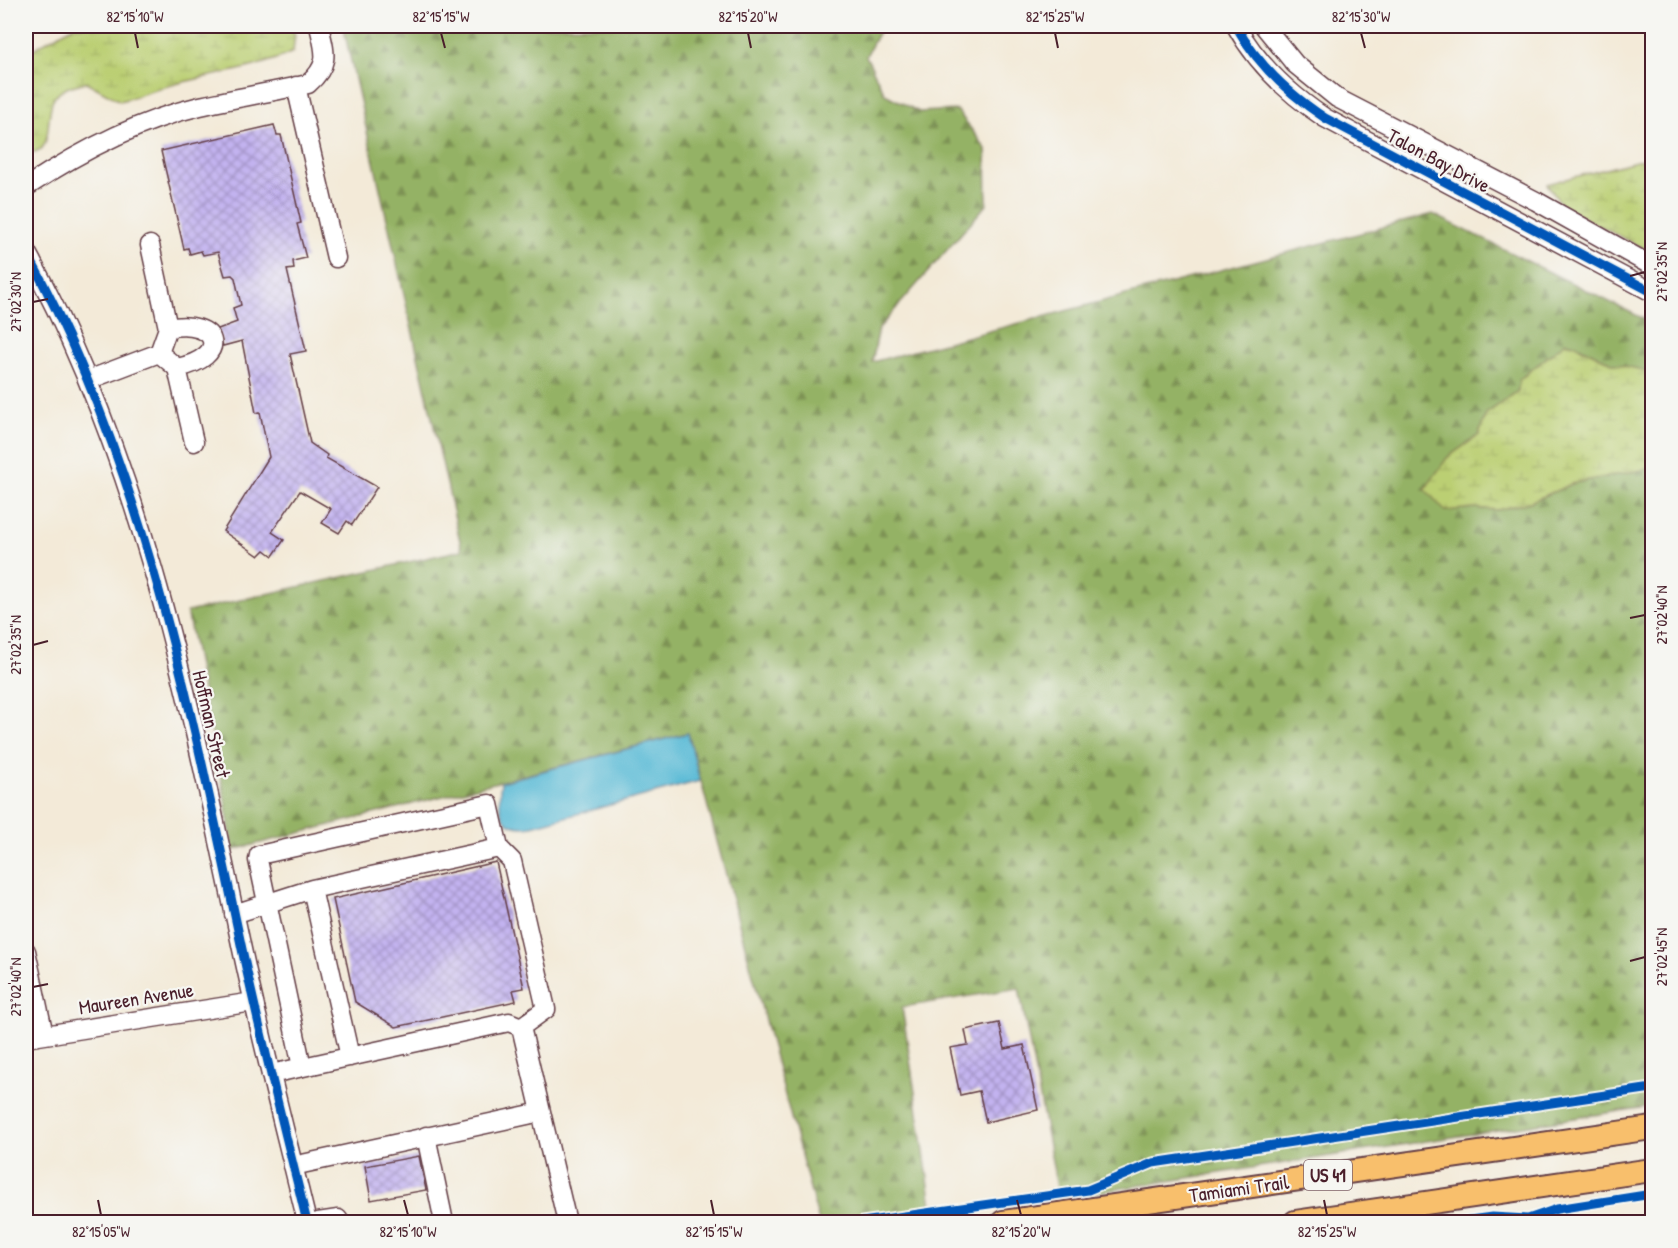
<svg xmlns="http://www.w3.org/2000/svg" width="1678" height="1248" font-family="'Patrick Hand',sans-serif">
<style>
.forest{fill:url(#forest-firs);stroke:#6f6848;stroke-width:1.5}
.wetland{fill:url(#wetland-marsh);stroke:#82774f;stroke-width:1.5}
.water{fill:#56b9d5;stroke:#506c80;stroke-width:1.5}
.building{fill:url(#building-cross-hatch)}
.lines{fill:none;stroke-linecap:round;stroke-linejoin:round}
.minor-casing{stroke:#633d45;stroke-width:21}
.major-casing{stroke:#633d45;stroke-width:26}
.minor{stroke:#fff;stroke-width:18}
.major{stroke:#f8bf6c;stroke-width:22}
.cycleway-casing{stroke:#f6f6f2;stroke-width:13}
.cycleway{stroke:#0057b8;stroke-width:9}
.ticks{fill:none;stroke:#4a1f2b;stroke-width:2}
.labels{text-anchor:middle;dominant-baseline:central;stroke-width:4.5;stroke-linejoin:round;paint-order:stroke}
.shield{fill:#f6f6f2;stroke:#7e6067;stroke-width:1.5}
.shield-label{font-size:18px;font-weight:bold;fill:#4a1f2b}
.street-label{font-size:20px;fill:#4a1f2b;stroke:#f6f6f2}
.neatline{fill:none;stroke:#4a1f2b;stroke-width:2}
.ticks-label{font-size:15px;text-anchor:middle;fill:#4a1f2b}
</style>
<defs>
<pattern id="forest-firs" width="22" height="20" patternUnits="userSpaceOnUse" patternTransform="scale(1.5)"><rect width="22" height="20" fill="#94b265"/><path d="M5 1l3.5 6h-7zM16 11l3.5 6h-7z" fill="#7b9053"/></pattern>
<pattern id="wetland-marsh" width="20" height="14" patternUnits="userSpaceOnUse" patternTransform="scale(1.5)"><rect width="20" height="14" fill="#bbcf73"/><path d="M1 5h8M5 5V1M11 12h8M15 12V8" fill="none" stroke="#a2b164"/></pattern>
<pattern id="building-cross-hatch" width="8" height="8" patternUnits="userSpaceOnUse" patternTransform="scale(1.5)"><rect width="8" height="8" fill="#c3b3f0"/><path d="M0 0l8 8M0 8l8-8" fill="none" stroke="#a091c3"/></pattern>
</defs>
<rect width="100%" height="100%" fill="#f6f6f2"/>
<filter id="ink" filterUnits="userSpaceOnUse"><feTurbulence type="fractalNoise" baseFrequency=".0167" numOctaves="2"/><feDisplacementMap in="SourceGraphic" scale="12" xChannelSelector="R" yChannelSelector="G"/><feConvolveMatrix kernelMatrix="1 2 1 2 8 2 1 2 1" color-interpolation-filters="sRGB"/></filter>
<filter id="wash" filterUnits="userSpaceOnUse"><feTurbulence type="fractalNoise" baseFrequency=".008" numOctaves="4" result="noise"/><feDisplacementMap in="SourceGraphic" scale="24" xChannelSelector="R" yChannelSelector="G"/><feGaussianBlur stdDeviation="1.35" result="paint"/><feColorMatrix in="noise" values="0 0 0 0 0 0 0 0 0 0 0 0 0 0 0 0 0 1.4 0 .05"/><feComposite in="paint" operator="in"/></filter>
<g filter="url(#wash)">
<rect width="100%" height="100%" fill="#f3ead8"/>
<path class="forest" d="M343,26h539l-16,30 19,38 34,18 38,-2 29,39 1,55 -108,124 -7,34 561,-148 219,109v49l-38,-8 -39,-20 -9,-2 -47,38 -1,11 -32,23 -7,21 -32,23 -2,53 29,-3 23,2 33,-8 44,-19 78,-15v638l-593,92 -40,-210 -117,19 32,211 -53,4h-62l-131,-489 -455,117 -11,-68 -35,-170 275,-62z"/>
<path class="wetland" d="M74,26h218l3,9 -2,17c-40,19 -83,22 -125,34 -17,4 -31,11 -48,15l-34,-19c-11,3 -25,6 -32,16 -10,15 2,62 -28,53v-98z
M1652,157v96l-89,-46 -16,-23z
M1566,342l8,2 40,20 38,8v96l-78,15 -44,19 -33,8 -23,-2 -29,3 -20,-22 22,-31 32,-23 7,-21 32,-23 1,-11z"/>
<path class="water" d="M688,733l12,48 -168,45c-33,6 -35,-18 -31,-44z"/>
<g id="blocks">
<path class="building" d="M274,125l3,10h4l20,88 -4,1 9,34 -13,3 1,8 -7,1 19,81 -16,3 20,89 17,12 -1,3 51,29 -25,38 -5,-4 -8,12 -17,-10 9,-14 -31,-18 -28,41 12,8 -11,16 -8,-6 -6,6 -36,-25 46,-74 -9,-45 -4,1 -14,-72 -19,5 -5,-17 19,-7 -4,-14 8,-3 -6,-27 -3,-3 -7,1 -7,-24 -15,3 -2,-4 -11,3 -2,-6 -4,1 -23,-98z
M496,862l28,126 -11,2 3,11 -120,26 -41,-25 -22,-103z
M999,1023l6,26 19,-4 14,65 -52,12 -7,-31 -19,4 -10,-47 18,-3 -3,-15z
M419,1156l7,34 -55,10 -6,-34z"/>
</g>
</g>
<g filter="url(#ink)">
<use href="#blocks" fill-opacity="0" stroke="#633d45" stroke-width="1.5"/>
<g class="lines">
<g class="minor-casing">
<path id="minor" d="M1236,26c21,38 53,68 89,92l327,174
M1264,26l31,38 42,34 199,103 116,65
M296,86l40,172
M26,187c53,-35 111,-66 174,-81 36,-8 72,-14 108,-22 23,-20 17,-32 11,-58
M150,245l18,83 -9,25
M26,251c116,212 163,449 213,684 20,96 45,192 68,287
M168,328c51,-10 63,29 9,40
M88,380l71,-27 18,15 17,74
M312,889l38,168
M234,914l78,-25 187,-41 13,13 34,148 -25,18 46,195
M26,951l18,84
M26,1038l227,-36
M302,1067l-44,-207 1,-5 230,-51 10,44
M271,1074l238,-52 12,5
M426,1136l18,86
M293,1166l248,-54
M318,1222l20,-3 2,3"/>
</g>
<g class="major-casing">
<path id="major" d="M1003,1222l649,-94
M1295,1222l357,-52"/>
</g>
<use href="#minor" class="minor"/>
<use href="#major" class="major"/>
<g class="cycleway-casing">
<path id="cycleway" d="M1236,26c21,38 53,68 89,92l327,174
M26,251c116,212 163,449 213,684 20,96 45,192 68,287
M862,1222l226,-32 65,-27 499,-75
M1455,1222l37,-5 36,2 29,-10 95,-15"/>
</g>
<use href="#cycleway" class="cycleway"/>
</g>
</g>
<path class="ticks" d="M135,33l3,15M441,33l4,15M748,33l3,15M1055,33l3,15M1361,33l4,15M1630,276l15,-4M33,302l15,-3M1630,618l15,-3M33,645l15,-4M1630,961l15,-4M33,987l15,-3M98,1200l3,15M404,1200l4,15M711,1200l3,15M1017,1200l4,15M1324,1200l3,15"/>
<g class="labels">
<rect class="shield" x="1304" y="1160" width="48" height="30" rx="4.5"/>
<g class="shield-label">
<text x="1328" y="1175">US 41</text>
</g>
<g class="street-label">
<text transform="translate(1439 160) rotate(28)">Talon Bay Drive</text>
<text transform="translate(212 724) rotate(77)">Hoffman Street</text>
<text transform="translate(136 998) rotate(-9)">Maureen Avenue</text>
<text transform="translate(1239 1188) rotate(-8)">Tamiami Trail</text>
</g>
</g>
<rect width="1678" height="1248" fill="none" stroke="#f6f6f2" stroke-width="66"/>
<rect x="33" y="33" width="1612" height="1182" class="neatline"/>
<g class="ticks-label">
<text x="135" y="22">82°15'10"W</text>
<text x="441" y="22">82°15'15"W</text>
<text x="748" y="22">82°15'20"W</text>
<text x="1055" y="22">82°15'25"W</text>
<text x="1361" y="22">82°15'30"W</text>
<text transform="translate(1662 272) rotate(-90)" y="5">27°02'35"N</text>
<text transform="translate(16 302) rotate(-90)" y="5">27°02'30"N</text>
<text transform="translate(1662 615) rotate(-90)" y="5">27°02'40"N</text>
<text transform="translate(16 645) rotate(-90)" y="5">27°02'35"N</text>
<text transform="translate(1662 957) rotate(-90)" y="5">27°02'45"N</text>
<text transform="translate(16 987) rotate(-90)" y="5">27°02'40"N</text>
<text x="101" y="1237">82°15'05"W</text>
<text x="408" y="1237">82°15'10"W</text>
<text x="714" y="1237">82°15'15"W</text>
<text x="1021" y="1237">82°15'20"W</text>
<text x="1327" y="1237">82°15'25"W</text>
</g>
</svg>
